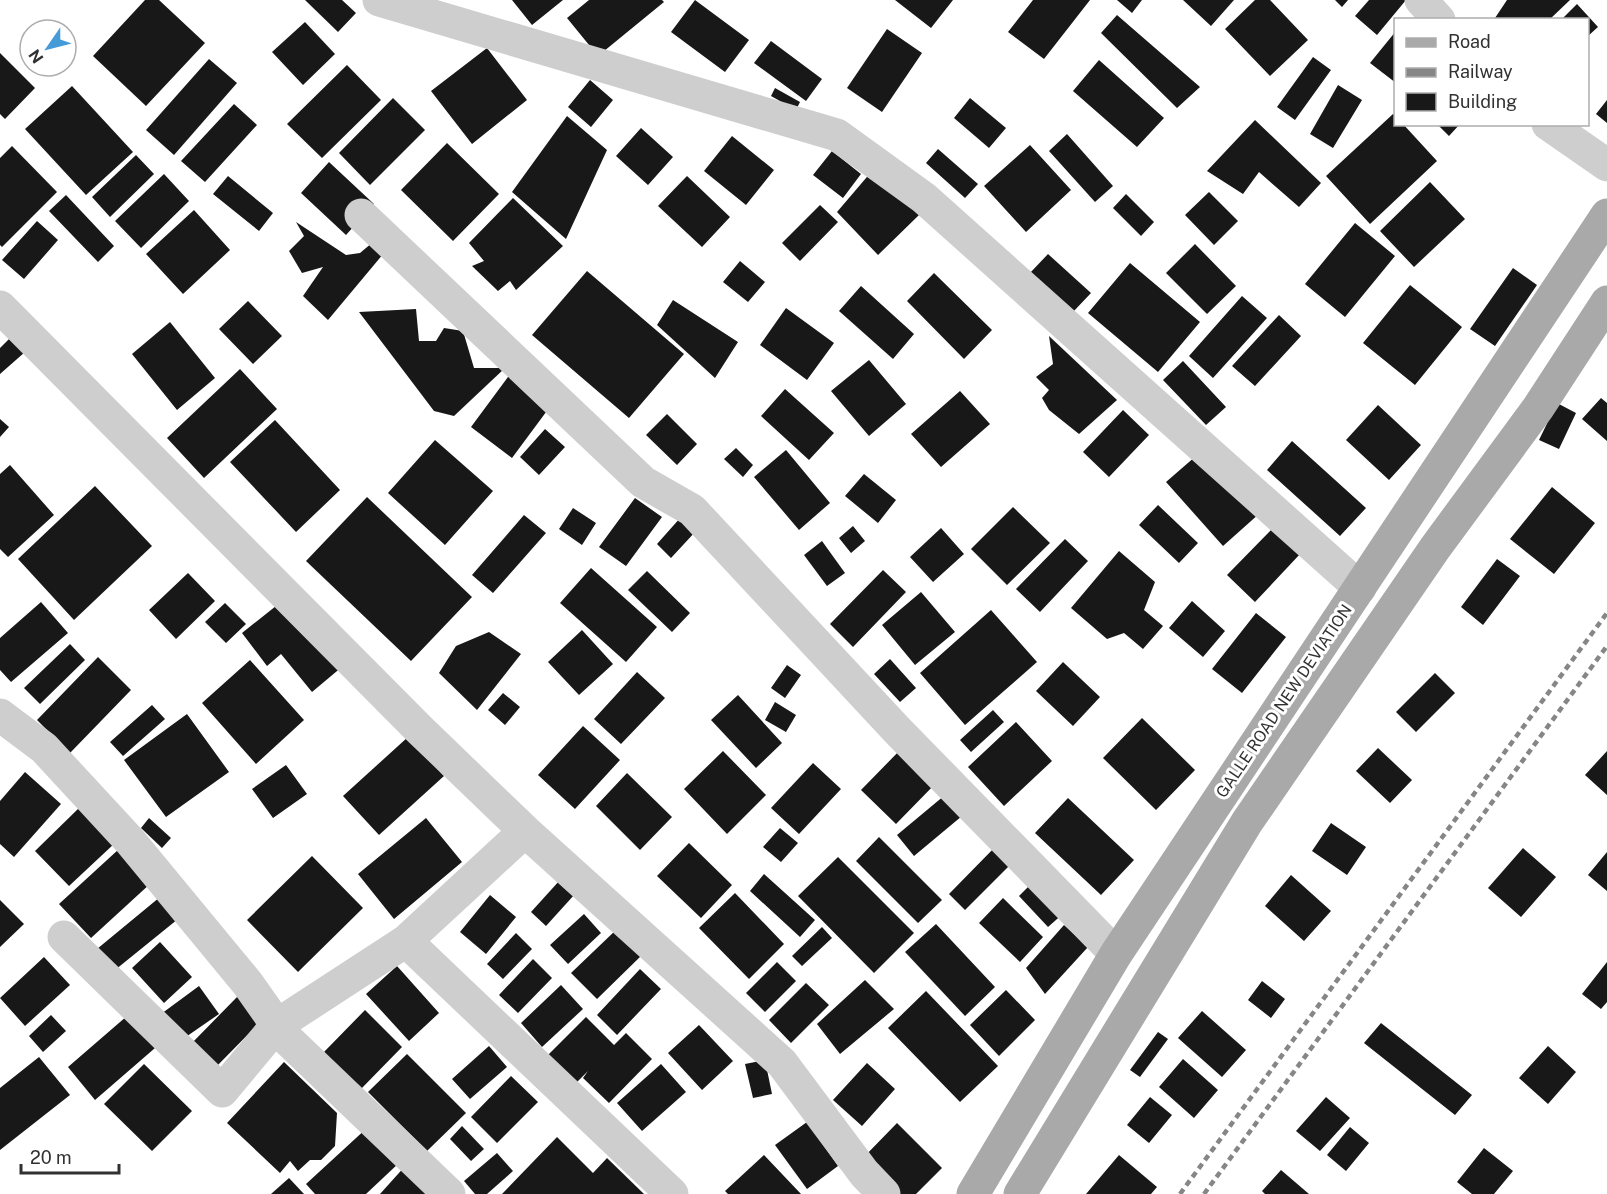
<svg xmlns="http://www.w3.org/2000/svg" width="1607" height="1194" font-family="'Public Sans',sans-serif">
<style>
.building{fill:#181818}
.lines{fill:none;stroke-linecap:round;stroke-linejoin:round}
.minor{stroke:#cecece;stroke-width:33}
.major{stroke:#a9a9a9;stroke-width:33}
.rail{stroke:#868686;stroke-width:4.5;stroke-dasharray:6 4.5;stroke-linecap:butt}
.labels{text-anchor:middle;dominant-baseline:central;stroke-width:6;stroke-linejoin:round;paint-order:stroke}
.street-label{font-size:16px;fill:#313131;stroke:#fff}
</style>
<rect width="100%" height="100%" fill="#fff"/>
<path class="building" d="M145,0h14l46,43 -59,63 -53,-50z
M305,0h37l14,13 -18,19z
M512,0h51l-31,25z
M589,0h73l2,2 -66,54 -31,-38z
M695,0l54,40 -24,32 -54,-40z
M895,0h58l-22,28z
M1033,0h57l-46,59 -36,-27z
M1117,0h25l-10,13z
M1183,0h51l-23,26z
M1255,0h15l38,40 -38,36 -45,-47z
M1335,0h13l-6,7z
M1369,0h37l-29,35 -22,-19z
M1507,0h63l-21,20h-52l-2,-2z
M1577,4l21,23 -10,9v-16h-27z
M1117,15l83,72 -23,21 -76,-75z
M305,22l30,32 -32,31 -31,-33z
M887,29l35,24 -40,59 -35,-24z
M1396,31v52l-26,-20z
M771,41l51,38 -16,22 -52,-38z
M487,48l40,52 -55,44 -41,-53z
M0,53l35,35 -30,31 -5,-5z
M1313,57l18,13 -36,50 -18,-13z
M209,59l28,24 -63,72 -28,-25z
M1099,60l65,58 -27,29 -64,-56z
M347,65l34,35 -59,58 -35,-34z
M590,80l23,20 -22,27 -23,-20z
M1338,85l24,15 -29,48 -23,-14z
M72,86l61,66 -47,43 -61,-66z
M775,88l25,14 -4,8 -25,-14z
M393,98l32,32 -55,55 -31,-32z
M970,98l36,30 -17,20 -35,-30z
M1607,100v23l-11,-9z
M234,104l23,21 -52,57 -24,-21z
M1393,114l3,2v8h7l34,37 -67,63 -44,-48z
M567,116l40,34 -41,89 -54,-47z
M1255,120l66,63 -22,24 -40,-35 -16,22 -36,-23z
M1437,124h23l-11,12z
M641,128l32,29 -25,28 -32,-29z
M1067,134l46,52 -18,16 -46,-51z
M732,136l42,34 -28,35 -42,-34z
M447,143l52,51 -46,47 -52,-51z
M1030,145l41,45 -45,42 -42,-46z
M12,146l45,46 -55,55 -2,-2v-87z
M938,149l40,35 -13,14 -39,-35z
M832,151l29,23 -18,24 -30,-23z
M136,155l18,19 -44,43 -18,-20z
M329,162l45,42 -28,31 -45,-42z
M872,171l47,44 -41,40 -41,-43z
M164,174l25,27 -48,47 -26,-27z
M228,176l45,37 -14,18 -46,-37z
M687,176l43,41 -28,30 -44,-41z
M1430,182l35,37 -51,48 -34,-36z
M1209,192l29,29 -24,24 -29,-30z
M1126,194l28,28 -13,14 -28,-28z
M66,195l48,51 -16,16 -49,-51z
M513,198l50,48 -47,44 -6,-9 -12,10 -26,-25 12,-5 -15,-18z
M820,205l18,17 -38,39 -18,-18z
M194,210l36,40 -47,44 -37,-40z
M37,221l21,19 -34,39 -22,-19z
M296,222l50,33 14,-2 25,-21 9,9 -66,79 -25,-24 20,-29 -21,6 -13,-22 15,-15z
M1355,223l40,33 -50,61 -40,-33z
M1195,244l41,42 -29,28 -41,-41z
M1048,254l43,39 -18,19 -43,-39z
M740,261l25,21 -17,20 -25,-20z
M1130,263l70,59 -42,50 -70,-59z
M1513,268l24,17 -42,61 -25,-17z
M587,271l97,83 -55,64 -97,-83z
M934,273l58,57 -28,29 -57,-58z
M1410,285l52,42 -47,58 -52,-42z
M861,286l53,48 -21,25 -54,-48z
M1242,296l25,22 -54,60 -24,-22z
M673,300l65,42 -23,36 -58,-53z
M248,301l34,35 -29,28 -34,-35z
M786,308l48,35 -27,37 -47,-35z
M416,309l3,32h17l8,-13 19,3 11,37h31l-51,48 -20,-5 -75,-99z
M1279,315l22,21 -46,50 -23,-20z
M170,322l45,56 -38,32 -45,-56z
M1049,336l68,64 -38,34 -30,-24 -7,-12 7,-8 -13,-13 17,-13z
M11,337l14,15 -25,22v-26z
M869,360l37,44 -37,32 -38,-45z
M1183,361l43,46 -20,18 -43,-45z
M240,369l37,40 -73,69 -37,-40z
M511,373l41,31 -40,54 -41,-31z
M785,389l49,44 -25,27 -48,-44z
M960,391l30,33 -49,43 -30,-33z
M1601,398l6,5v38l-25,-22z
M1557,403l19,10 -17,36 -20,-9z
M1378,405l43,40 -32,35 -43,-40z
M1123,410l26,25 -40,42 -26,-25z
M667,414l30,30 -20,21 -31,-30z
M0,419l9,8 -9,10z
M275,420l65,70 -44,42 -66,-70z
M545,429l20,18 -26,28 -19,-18z
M435,440l58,51 -48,54 -57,-52z
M1292,441l74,67 -26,28 -73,-66z
M736,448l17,17 -10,12 -19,-18z
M1204,449l56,64 -37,33 -57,-64z
M786,450l44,53 -31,27 -45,-53z
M10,465l44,50 -46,42 -8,-8v-75z
M864,474l32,26 -18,23 -33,-27z
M95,486l57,60 -78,74 -56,-61z
M1552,487l43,36 -41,51 -44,-35z
M367,497l105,100 -61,64 -105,-100z
M635,498l27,19 -36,49 -27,-19z
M1158,505l40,38 -19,20 -40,-38z
M1013,507l37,36 -43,42 -36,-36z
M573,508l23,15 -14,22 -23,-16z
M524,515l22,18 -53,60 -21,-18z
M681,517l15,14 -25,27 -14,-14z
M853,526l12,15 -14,12 -12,-15z
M1274,527l27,26 -46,49 -28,-27z
M941,528l23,26 -31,28 -23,-25z
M1065,539l23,22 -48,51 -24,-23z
M822,541l23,32 -18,13 -23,-31z
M1119,551l36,31 -11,28 19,16 -20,23 -19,-16 -17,6 -36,-31z
M1497,559l23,17 -37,49 -22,-18z
M591,568l66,59 -31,35 -66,-59z
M883,570l23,22 -53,55 -23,-23z
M647,571l43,42 -18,19 -44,-42z
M188,573l27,28 -39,38 -27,-29z
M921,592l34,40 -40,33 -33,-40z
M1192,601l33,30 -22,26 -34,-29z
M41,602l27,31 -57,49 -11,-12v-32z
M281,602l62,64 -31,26 -31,-38 -14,12 -25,-33z
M225,603l21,21 -20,19 -21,-21z
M991,610l46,52 -72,63 -45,-52z
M1256,613l30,24 -44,56 -30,-24z
M582,630l31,34 -34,31 -31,-33z
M489,632l32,22 -44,56 -38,-37 17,-27z
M70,644l15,16 -45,44 -16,-16z
M98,657l33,33 -61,63 -33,-33z
M890,659l26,29 -16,14 -26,-28z
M250,660l54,60 -48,44 -54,-61z
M1063,662l37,35 -27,29 -37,-35z
M787,665l14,10 -16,23 -14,-10z
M637,672l28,26 -44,46 -27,-25z
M1435,673l20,20 -39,39 -20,-20z
M503,693l17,14 -15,18 -17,-15z
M738,695l44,48 -26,25 -45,-48z
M775,702l21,13 -10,17 -21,-12z
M152,705l13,14 -42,37 -13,-14z
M993,710l11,12 -33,30 -11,-12z
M187,714l42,58 -63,45 -42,-57z
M1142,718l53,52 -39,40 -53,-52z
M1016,722l36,39 -48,45 -36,-39z
M583,726l37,34 -45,49 -37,-34z
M408,737l36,39 -65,59 -36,-39z
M904,746l35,34 -43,44 -35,-34z
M1378,748l34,32 -22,23 -34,-32z
M723,751l43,44 -39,39 -43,-45z
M1607,751v44l-22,-20z
M813,763l28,26 -42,45 -28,-26z
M286,765l21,29 -34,24 -21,-29z
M25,772l36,32 -47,53 -14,-13v-43z
M627,773l45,44 -32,33 -44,-44z
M945,795l17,21 -48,40 -17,-21z
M1068,798l66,62 -33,35 -66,-62z
M80,807l35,36 -46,43 -34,-35z
M149,818l22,20 -9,10 -21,-20z
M426,818l36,44 -68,57 -36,-45z
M1331,823l35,24 -19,28 -35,-24z
M780,828l18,15 -17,19 -18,-15z
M879,837l63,63 -24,23 -62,-62z
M689,843l43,42 -31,33 -44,-42z
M996,846l17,16 -48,48 -16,-16z
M1523,848l33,29 -35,40 -33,-29z
M119,849l32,34 -60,55 -32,-34z
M1607,852v39l-19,-16z
M312,856l51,52 -65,64 -51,-52z
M838,857l76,76 -40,40 -76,-77z
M764,874l51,46 -15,17 -50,-46z
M1291,875l40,36 -27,30 -39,-35z
M560,880l15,14 -29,32 -15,-14z
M1035,880l30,32 -17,15 -29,-31z
M735,893l49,51 -35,35 -50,-51z
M490,895l26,22 -30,37 -26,-22z
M160,897l18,22 -63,51 -18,-21z
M1003,898l40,39 -23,25 -41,-39z
M0,900l24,24 -24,23z
M584,914l17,19 -33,31 -18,-19z
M936,924l59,63 -30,29 -60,-64z
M1064,925l24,22 -43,47 -19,-26z
M822,927l10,11 -30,28 -10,-10z
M617,929l25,26 -45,44 -26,-26z
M516,933l16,16 -29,30 -16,-15z
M160,942l32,35 -28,26 -32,-35z
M44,957l26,28 -45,41 -25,-28z
M533,959l19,19 -34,35 -19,-18z
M777,962l19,19 -31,31 -19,-19z
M1607,962v40l-6,7 -19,-15z
M397,966l42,47 -30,28 -43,-47z
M640,969l21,20 -44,46 -20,-20z
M865,980l29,29 -54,45 -23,-30z
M1262,981l23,18 -14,19 -23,-18z
M806,983l23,22 -38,38 -22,-23z
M561,985l22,24 -41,38 -21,-24z
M199,986l20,28 -39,27 -19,-27z
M1006,990l29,30 -36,36 -29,-31z
M926,991l72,75 -38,36 -72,-74z
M238,996l24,24 -47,48 -24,-24z
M365,1010l37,37 -41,42 -37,-37z
M1202,1011l44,39 -24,27 -44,-39z
M51,1015l15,16 -23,21 -14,-16z
M127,1016l28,32 -60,52 -27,-33z
M586,1017l28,28 12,-12 26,26 -43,44 -26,-25 5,-7 -14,14 -28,-28z
M1381,1023l91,72 -17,20 -91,-72z
M699,1025l34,36 -31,29 -34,-37z
M1158,1032l10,7 -28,38 -10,-7z
M489,1046l18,21 -37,32 -18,-20z
M1548,1046l28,26 -28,32 -29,-26z
M407,1054l59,59 -39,38 -59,-59z
M39,1057l31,38 -70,55v-62z
M1183,1059l35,31 -24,28 -35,-31z
M765,1060l7,34 -19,4 -8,-34z
M284,1062l53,51 -2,33 -14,14h-11l-12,11 -8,-10 -10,12 -53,-50z
M867,1063l28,26 -33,37 -29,-26z
M144,1064l48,47 -40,40 -48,-47z
M661,1064l25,28 -44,39 -25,-28z
M511,1076l27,26 -41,41 -26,-26z
M1150,1097l22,18 -23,28 -22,-18z
M1326,1097l24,21 -30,33 -24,-20z
M807,1122l31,44 -31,23 -32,-44z
M897,1123l45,45 -26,26h-21l-34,-34z
M462,1126l22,23 -13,12 -21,-22z
M368,1127l32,35 -34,32h-51l-9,-10z
M1350,1127l19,16 -23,28 -19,-16z
M557,1137l36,36 14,-15 37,36h-142z
M1484,1148l29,23 -19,23h-22l-15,-12z
M497,1153l16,18 -26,23h-12l-11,-13z
M764,1155l37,39h-73l-3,-3z
M1119,1155l38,32 -6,7h-65z
M407,1164l32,30h-59z
M1281,1170l28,24h-44l-3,-3z
M289,1178l15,16h-33z"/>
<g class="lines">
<path class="minor" d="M379,0l458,135 87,63 436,390
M1421,0l18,20
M1548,124l59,41
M361,215l282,267 49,28 205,220 219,224
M0,307l419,422 106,102 257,232 82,110 20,21
M0,715l44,33 86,93 118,143 38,54 163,156
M64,937l158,154 55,-66 129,-84 119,-110
M406,941l266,253"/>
<path class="major" d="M973,1194l143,-240 491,-739
M1020,1194l227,-372 188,-274 103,-140 69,-106"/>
<path class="rail" d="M1180,1194l427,-581
M1204,1194l403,-548"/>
</g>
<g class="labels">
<g class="street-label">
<text transform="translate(1284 701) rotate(-56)">GALLE ROAD NEW DEVIATION</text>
</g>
</g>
<rect x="1394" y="18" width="195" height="108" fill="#ffffff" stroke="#adadad" stroke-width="1.5"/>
<rect x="1406" y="38" width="30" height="9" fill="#a9a9a9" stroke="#adadad" stroke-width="1.5"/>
<text x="1448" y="48" font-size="18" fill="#313131">Road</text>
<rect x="1406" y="68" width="30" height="9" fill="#868686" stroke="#adadad" stroke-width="1.5"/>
<text x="1448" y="78" font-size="18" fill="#313131">Railway</text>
<rect x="1406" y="93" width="30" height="18" fill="#181818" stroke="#adadad" stroke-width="1.5"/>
<text x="1448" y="108" font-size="18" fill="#313131">Building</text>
<g transform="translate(48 48) rotate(235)"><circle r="28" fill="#ffffff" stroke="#adadad" stroke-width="1.5"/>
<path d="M0-4.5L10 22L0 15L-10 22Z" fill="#449bd8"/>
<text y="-9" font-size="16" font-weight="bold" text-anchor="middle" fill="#313131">N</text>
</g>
<path d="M21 1164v9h98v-9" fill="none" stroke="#313131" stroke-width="3"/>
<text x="30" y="1164" font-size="18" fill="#313131" stroke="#ffffff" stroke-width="4.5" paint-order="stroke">20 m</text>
</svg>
